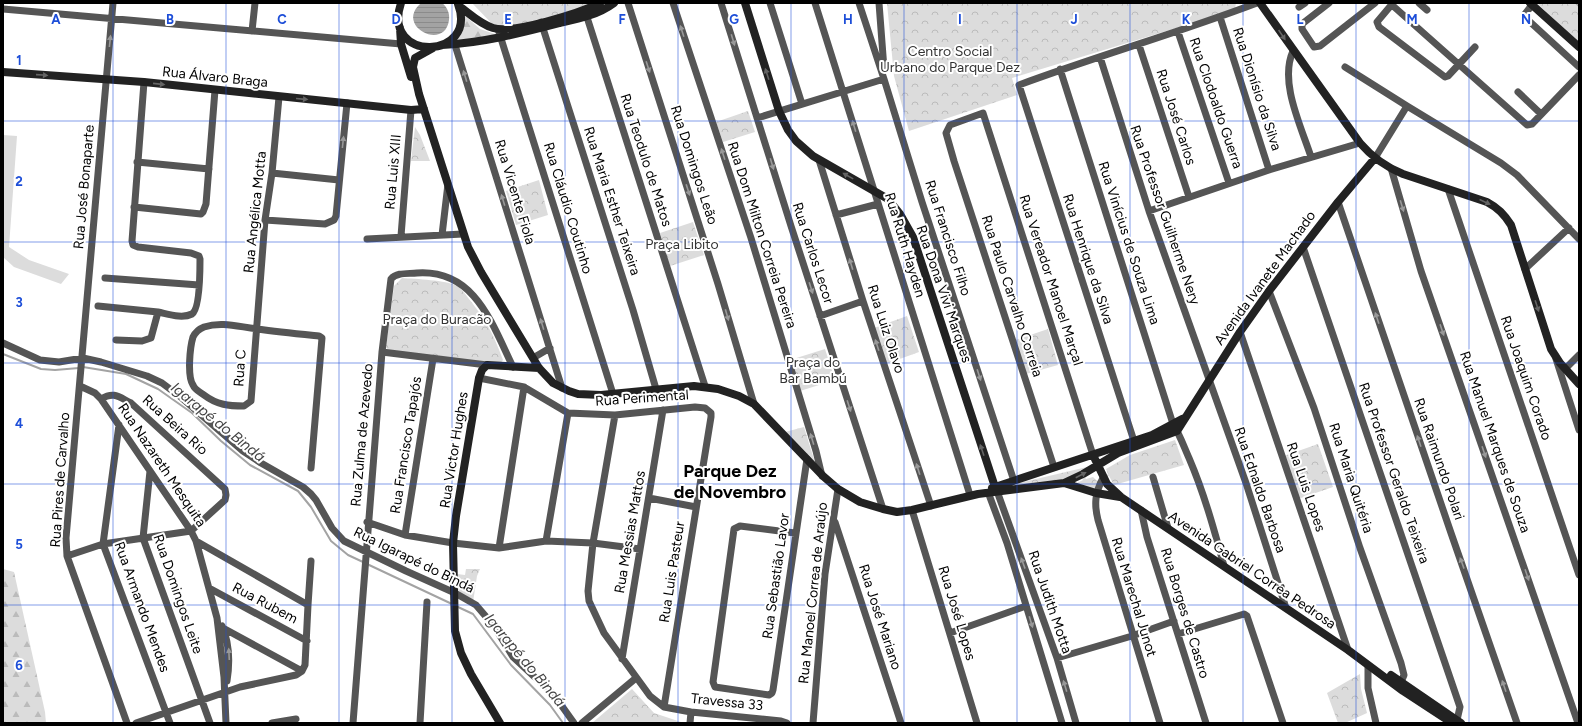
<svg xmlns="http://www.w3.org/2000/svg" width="1582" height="726" font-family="Figtree,sans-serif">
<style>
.green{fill:#dcdcdc}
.forest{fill:url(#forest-firs)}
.park{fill:url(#park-crowns)}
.water{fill:url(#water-rules)}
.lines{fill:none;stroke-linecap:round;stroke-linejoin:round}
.stream{stroke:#a3a3a3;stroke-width:2}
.street{stroke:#555;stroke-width:7}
.secondary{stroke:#222;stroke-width:8}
.oneway{fill:#999}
.oneway2{fill:#646464}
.grid{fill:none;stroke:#1d4ed8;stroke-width:1;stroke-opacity:0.55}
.labels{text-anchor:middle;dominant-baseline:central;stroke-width:4;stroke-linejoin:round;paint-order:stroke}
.park-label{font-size:14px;fill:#333;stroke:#fff}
.street-label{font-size:14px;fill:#000;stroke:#fff}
.water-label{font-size:15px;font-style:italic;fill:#444;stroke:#fff}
.district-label{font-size:18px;font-weight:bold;fill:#000;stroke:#fff}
.grid-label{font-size:13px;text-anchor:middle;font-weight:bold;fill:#1d4ed8;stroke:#fff;stroke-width:4;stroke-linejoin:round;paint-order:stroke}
</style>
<defs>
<pattern id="forest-firs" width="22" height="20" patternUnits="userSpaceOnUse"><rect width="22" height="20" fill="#dcdcdc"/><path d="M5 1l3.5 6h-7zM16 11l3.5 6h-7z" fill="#bbb"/></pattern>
<pattern id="park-crowns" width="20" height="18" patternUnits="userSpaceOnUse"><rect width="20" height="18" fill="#dcdcdc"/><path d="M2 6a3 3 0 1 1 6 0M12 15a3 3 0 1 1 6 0" fill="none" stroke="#bbb"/></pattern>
<pattern id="water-rules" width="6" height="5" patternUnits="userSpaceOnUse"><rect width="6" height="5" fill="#a3a3a3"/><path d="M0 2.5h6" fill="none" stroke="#8b8b8b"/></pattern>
</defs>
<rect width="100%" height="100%" fill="#fff"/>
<path class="green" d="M3,135l14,1 -8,111 20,13 40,14 -8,10 -47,-17 -11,-10z"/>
<path class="forest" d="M463,14l17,15 18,6 -47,8z
M3,569l11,3 31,140 1,11h-43z"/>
<path class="park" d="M472,3h124l-58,20 -42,5z
M887,3h349l-1,6 -19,7 -204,62 5,17 -108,36 -15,-55z
M1537,3h42v40l-37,-35z
M748,111l7,21 -32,10 -7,-20z
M415,127l5,8 10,26h-19z
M539,180l9,35 -32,10 -10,-34z
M693,222l11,33 -34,11 -10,-33z
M402,278c14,1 44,2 55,8 5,3 9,9 12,13 17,21 25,36 34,61l-3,4 -112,-14 -2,-3 8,-61z
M907,316l12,36 -33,12 -12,-36z
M1048,329l10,36 -32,9 -11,-34z
M825,349l10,31 -35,11 -10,-31z
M804,427l13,42 -32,-37z
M1175,440l9,25 -70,20 -5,-9 -11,6 -3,8 -24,-4 12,-6 -2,-5 -37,10 -33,3v-3l76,-18 1,4 -5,3 3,5 7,-2 4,4 11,-7 -2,-5 24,-14z
M1318,444l15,43 -35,12 -14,-43z
M466,569h14l-3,7 -4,26c-15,-9 -16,-11 -16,-28l8,1z
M1360,674l1,15 6,24 -22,10h-7l-11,-30z
M632,689l22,24 30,10h-92z"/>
<path class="water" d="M421,3h21c5,4 8,10 7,17 -4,32 -55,6 -28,-17z"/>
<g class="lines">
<path class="stream" d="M1576,3l3,3
M3,354l38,15 14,1 24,-2
M83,367l43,7 32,15 34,24 29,28 29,24 48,26 13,16 20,34 17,14 15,7
M367,564l85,40
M458,607l15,7 38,51 39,40 13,18"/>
<path class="street" d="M113,3l-47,535 1,18 60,167
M628,3l90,281 36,120
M673,3l78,235 65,213 6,25
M721,3l70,223 92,283
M770,3l32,101
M815,3l155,492
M859,3l25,76 38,123 92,279
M879,3l5,66
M1329,3l-27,21v5l12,18 6,-1 55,-43
M1393,3l-16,19 2,5 66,50 3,-1 27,-29
M1419,3l8,7
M1392,5l135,120 5,-1 47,-49
M1532,5l-7,9 3,6 51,47
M1299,7l6,-4
M3,9l398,35
M585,11l120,375
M1220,17l49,153
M541,22l92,288 23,79
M498,29l115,365
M252,31l3,-28
M1178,32l51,151
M455,45l107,343
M1139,45l50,152
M1293,51c-14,31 8,75 18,106
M1100,57l49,154 97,272 40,125
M1345,67l62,39 94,57 16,12 62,64
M1060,69l113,355c7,11 11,23 16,34 15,35 25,71 35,108
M1518,92l23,22
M279,97l-7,76 -7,47 -14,181 -7,5c-15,0 -27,-1 -40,-11 -4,-3 -9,-5 -11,-10 -6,-9 -3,-38 0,-48 2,-4 6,-8 11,-10 18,-6 35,0 54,2 20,3 41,5 61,7l3,2 -11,130
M757,118l127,-39
M1375,158l32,-52
M819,160l44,141 68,205
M137,162l72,7
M1391,168l30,103 157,452
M272,173l67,7
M1448,189l131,386
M1338,202l113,331 66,190
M134,207l67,7 2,-2 3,-8 9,-114
M1149,211l120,-41 91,-27
M836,215l42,-11
M265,220l60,4 9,-4 2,-4 11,-113
M442,235l6,-51
M401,236l10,-126
M367,239l96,-5
M1303,247l157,460 -3,13
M1525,269l44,-41
M105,278l94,7
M1269,291l45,117 46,140 41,115 3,12 -3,7
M98,306l60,6
M820,316l43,-15
M1240,332l108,318
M116,340l26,1 9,-3 7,-26c10,2 24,7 34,2 8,-5 8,-45 8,-55l-1,-3 -8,-3 -53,-6 -5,-2 -1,-4 12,-159
M3,343l37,17 19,2 24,-4 18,4 46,14 15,7 20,15 61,53 18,12 42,24 8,7 5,6 16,28 12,13 62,30 49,22 21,12 18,21 19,31 41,38 20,28
M382,352l105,13
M533,358l17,-10
M1556,359l23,71
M1565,369l14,-14
M479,378l45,9 44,26 47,2 80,-8 10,1 6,5v4l-47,290
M80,386l15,7 6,6 90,132 5,10 21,77 7,59 2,46
M615,415l-22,128 -5,48 1,10 15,32 46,63 14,11 27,5 90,9 6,2
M119,425l-16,119 67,179
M1134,441l-115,-356c78,-29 159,-52 238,-82
M1054,467l-100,-306 -8,-28 4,-8 33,-12 110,342
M150,471l-7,67 67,185
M1153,477l15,51
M1103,478c-8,15 -9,26 -5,42l62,203
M997,491l60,167 19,65
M988,492l19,51 55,180
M649,498l47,9
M912,510l65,213
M1141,510l6,27 59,186
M367,522l38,13 48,8 46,5 47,-7 47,2 47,6
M835,522l66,201
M795,533l-55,-7 -6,3 -21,153 2,5 54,8 3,-2 1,-3 34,-231
M405,535l28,-176
M546,541l22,-128
M499,548l25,-161
M67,556l36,-12 88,-13 34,-31 1,-5 -1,-6 -94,-86c-12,-6 -17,-12 -30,-4
M209,588l98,53
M308,605l3,-44
M222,626c8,18 8,36 5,55
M223,628l79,43
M950,633l76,-27
M1178,634l66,-20 3,2 36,107
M1057,658l75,-22 42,-15
M622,659l41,-249
M1368,665v23l8,35
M136,723l104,-36 56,-12 6,-4 3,-6 3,-60 -112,-64
M272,723l24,-4
M353,723l29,-371 9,-73c6,-7 17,-5 26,-6 58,-4 75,51 96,94
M420,723l7,-121
M582,723l54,-45
M690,723l1,-11
M813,723l12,-149 13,-85"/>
<path class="secondary" d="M401,3c-20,60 78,57 57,1
M745,3l34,108 9,19 8,11 17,15 75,43 12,15 13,23 82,250
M1260,3l100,140c12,14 26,24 43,31l84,28c11,6 17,12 24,23l40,124 9,14 19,21
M1530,3l49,44
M459,6c11,8 21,18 34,22 20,6 87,-15 107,-25
M400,28l1,16 10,33
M442,45c40,-2 80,-12 118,-22 18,-4 38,-8 54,-20
M433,48l-18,10 -2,9 6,27 49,153 13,25 58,96 14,15 16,8 9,3 23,1 93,-9 24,3 21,7 15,8 69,72 15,13 22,13 23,7 14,3 15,-2 66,-16 86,-11 19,-9 35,-21 59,-22 63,-99 29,-41 69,-89 37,-44
M3,72l141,10 267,28 13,-1
M1093,455l14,29 14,13 227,153 55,41 49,32
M1064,483l32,10 24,4
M992,488l160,-53 30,-16
M1391,675l70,48
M500,723l-29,-49 -10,-21 -6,-22 -2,-88 3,-27 23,-138 3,-8 5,-5 52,3"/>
</g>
<defs><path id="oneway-solid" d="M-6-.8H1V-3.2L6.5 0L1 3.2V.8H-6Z"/></defs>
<g class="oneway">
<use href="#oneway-solid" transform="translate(682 31) rotate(-108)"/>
<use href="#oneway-solid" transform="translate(733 40) rotate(73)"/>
<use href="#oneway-solid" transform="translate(110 41) rotate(-84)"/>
<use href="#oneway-solid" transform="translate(648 67) rotate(72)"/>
<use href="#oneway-solid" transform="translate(465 76) rotate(-107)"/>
<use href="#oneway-solid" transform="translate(854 126) rotate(-107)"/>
<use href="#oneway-solid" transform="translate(343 142) rotate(-84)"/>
<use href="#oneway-solid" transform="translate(723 154) rotate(-108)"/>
<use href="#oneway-solid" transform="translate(772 164) rotate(73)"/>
<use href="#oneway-solid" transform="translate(688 190) rotate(72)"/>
<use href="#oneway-solid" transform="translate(503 200) rotate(-107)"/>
<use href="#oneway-solid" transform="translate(1402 206) rotate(73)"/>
<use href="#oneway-solid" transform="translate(851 264) rotate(-107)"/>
<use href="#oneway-solid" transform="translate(811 288) rotate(72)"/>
<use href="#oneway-solid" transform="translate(727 315) rotate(74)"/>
<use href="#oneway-solid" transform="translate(1377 318) rotate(-109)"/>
<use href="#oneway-solid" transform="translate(542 324) rotate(-107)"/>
<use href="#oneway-solid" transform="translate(1442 330) rotate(71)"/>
<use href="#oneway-solid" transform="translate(877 345) rotate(-108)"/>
<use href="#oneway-solid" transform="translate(979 375) rotate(72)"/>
<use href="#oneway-solid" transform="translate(849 406) rotate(72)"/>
<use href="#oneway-solid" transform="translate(812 439) rotate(-107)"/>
<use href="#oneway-solid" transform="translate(1419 441) rotate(-109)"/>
<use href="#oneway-solid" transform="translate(1484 452) rotate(71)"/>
<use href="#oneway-solid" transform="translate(918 469) rotate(-108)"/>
<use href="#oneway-solid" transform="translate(1023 563) rotate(-110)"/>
<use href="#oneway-solid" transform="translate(1462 563) rotate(-110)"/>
<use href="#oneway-solid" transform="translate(1527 575) rotate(71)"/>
<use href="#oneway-solid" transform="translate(1031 622) rotate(73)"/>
<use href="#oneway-solid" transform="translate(229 654) rotate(-93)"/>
<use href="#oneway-solid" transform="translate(1065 686) rotate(-107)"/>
<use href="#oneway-solid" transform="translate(1504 686) rotate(-109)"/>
</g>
<g class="oneway2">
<use href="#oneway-solid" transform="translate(1282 35) rotate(56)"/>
<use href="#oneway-solid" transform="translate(767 74) rotate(-108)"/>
<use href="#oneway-solid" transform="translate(42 75) rotate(4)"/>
<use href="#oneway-solid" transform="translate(159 84) rotate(6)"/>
<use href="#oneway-solid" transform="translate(302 99) rotate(5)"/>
<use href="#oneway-solid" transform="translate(848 176) rotate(-151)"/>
<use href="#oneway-solid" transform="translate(1485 202) rotate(25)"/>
<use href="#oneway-solid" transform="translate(1537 306) rotate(72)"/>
<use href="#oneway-solid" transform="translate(982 450) rotate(-109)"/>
<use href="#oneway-solid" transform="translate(1081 475) rotate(-28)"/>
</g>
<path class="grid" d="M113,3v720M226,3v720M339,3v720M452,3v720M565,3v720M678,3v720M791,3v720M904,3v720M1017,3v720M1130,3v720M1243,3v720M1356,3v720M1469,3v720M3,121h1576M3,242h1576M3,363h1576M3,484h1576M3,605h1576"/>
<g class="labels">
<g class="park-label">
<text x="950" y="51">Centro Social<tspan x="950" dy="16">Urbano do Parque Dez</tspan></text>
<text x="682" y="244">Praça Libito</text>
<text x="437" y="319">Praça do Buracão</text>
<text x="813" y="362">Praça do<tspan x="813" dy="16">Bar Bambú</tspan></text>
</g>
<g class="street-label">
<text transform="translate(215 77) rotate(6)">Rua Álvaro Braga</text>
<text transform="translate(1257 89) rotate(72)">Rua Dionísio da Silva</text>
<text transform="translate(1216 103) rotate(71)">Rua Clodoaldo Guerra</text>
<text transform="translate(1176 117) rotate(72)">Rua José Carlos</text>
<text transform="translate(646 160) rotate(72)">Rua Teodulo de Matos</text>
<text transform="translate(694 165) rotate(72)">Rua Domingos Leão</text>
<text transform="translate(393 172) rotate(-85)">Rua Luis XIII</text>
<text transform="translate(84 187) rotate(-85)">Rua José Bonaparte</text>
<text transform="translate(515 192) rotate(73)">Rua Vicente Fiola</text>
<text transform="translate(612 201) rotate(72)">Rua Maria Esther Teixeira</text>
<text transform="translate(568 208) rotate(73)">Rua Cláudio Coutinho</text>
<text transform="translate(255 212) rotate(-84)">Rua Angélica Motta</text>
<text transform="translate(1165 215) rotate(71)">Rua Professor Guilherme Nery</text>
<text transform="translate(762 235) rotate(72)">Rua Dom Milton Correia Pereira</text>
<text transform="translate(948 238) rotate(72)">Rua Francisco Filho</text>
<text transform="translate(1129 243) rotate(72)">Rua Vinícius de Souza Lima</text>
<text transform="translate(905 245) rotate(73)">Rua Ruth Hayden</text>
<text transform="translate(813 253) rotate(72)">Rua Carlos Lecor</text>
<text transform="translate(1088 259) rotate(72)">Rua Henrique da Silva</text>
<text transform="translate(1265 278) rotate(-54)">Avenida Ivanete Machado</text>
<text transform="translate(1051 280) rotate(72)">Rua Vereador Manoel Marçal</text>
<text transform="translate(944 294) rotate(71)">Rua Dona Vivi Marques</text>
<text transform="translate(1012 296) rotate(72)">Rua Paulo Carvalho Correia</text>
<text transform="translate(886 329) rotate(72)">Rua Luiz Olavo</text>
<text transform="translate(240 368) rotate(-86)">Rua C</text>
<text transform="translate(1526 378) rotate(71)">Rua Joaquim Corado</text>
<text transform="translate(642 398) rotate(-4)">Rua Perimental</text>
<text transform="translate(175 425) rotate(42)">Rua Beira Rio</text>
<text transform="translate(362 435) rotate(-85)">Rua Zulma de Azevedo</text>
<text transform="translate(1495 442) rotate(71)">Rua Manuel Marques de Souza</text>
<text transform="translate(406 445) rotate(-81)">Rua Francisco Tapajós</text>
<text transform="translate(454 450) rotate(-81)">Rua Victor Hughes</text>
<text transform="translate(1439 459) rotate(71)">Rua Raimundo Polari</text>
<text transform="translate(162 465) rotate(56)">Rua Nazareth Mesquita</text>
<text transform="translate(1394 473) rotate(71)">Rua Professor Geraldo Teixeira</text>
<text transform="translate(1351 478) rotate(72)">Rua Maria Quitéria</text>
<text transform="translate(60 480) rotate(-86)">Rua Pires de Carvalho</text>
<text transform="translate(1306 487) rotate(71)">Rua Luis Lopes</text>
<text transform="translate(1260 490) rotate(71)">Rua Ednaldo Barbosa</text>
<text transform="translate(630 532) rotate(-80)">Rua Messias Mattos</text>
<text transform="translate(414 560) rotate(26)">Rua Igarapé do Bindá</text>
<text transform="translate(1252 570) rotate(34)">Avenida Gabriel Corrêa Pedrosa</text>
<text transform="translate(672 572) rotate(-81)">Rua Luis Pasteur</text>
<text transform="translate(776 576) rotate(-82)">Rua Sebastião Lavor</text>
<text transform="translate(813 593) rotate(-84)">Rua Manoel Correa de Araújo</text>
<text transform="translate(178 594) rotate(71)">Rua Domingos Leite</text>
<text transform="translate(1134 597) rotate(73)">Rua Marechal Junot</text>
<text transform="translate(1050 602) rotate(71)">Rua Judith Motta</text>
<text transform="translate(265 603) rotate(28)">Rua Rubem</text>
<text transform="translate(142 607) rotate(70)">Rua Armando Mendes</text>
<text transform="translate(957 613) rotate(73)">Rua José Lopes</text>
<text transform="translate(1185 613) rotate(73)">Rua Borges de Castro</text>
<text transform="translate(880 617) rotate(72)">Rua José Mariano</text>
<text transform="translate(727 702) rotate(6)">Travessa 33</text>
</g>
<g class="water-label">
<text transform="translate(218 422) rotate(39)">Igarapé do Bindá</text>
<text transform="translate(525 660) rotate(50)">Igarapé do Bindá</text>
</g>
<g class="district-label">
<text x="730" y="471">Parque Dez<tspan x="730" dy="21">de Novembro</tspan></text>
</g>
</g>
<g class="grid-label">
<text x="56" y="24">A</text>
<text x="170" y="24">B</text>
<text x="282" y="24">C</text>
<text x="396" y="24">D</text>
<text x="508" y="24">E</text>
<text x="622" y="24">F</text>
<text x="734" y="24">G</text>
<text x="848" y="24">H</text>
<text x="960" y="24">I</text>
<text x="1074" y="24">J</text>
<text x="1186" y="24">K</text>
<text x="1300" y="24">L</text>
<text x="1412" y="24">M</text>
<text x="1526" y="24">N</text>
<text x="19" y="65">1</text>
<text x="19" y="186">2</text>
<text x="19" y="307">3</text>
<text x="19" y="428">4</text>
<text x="19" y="549">5</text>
<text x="19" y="670">6</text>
</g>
<rect width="1582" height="726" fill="none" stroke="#000000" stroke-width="8"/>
</svg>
